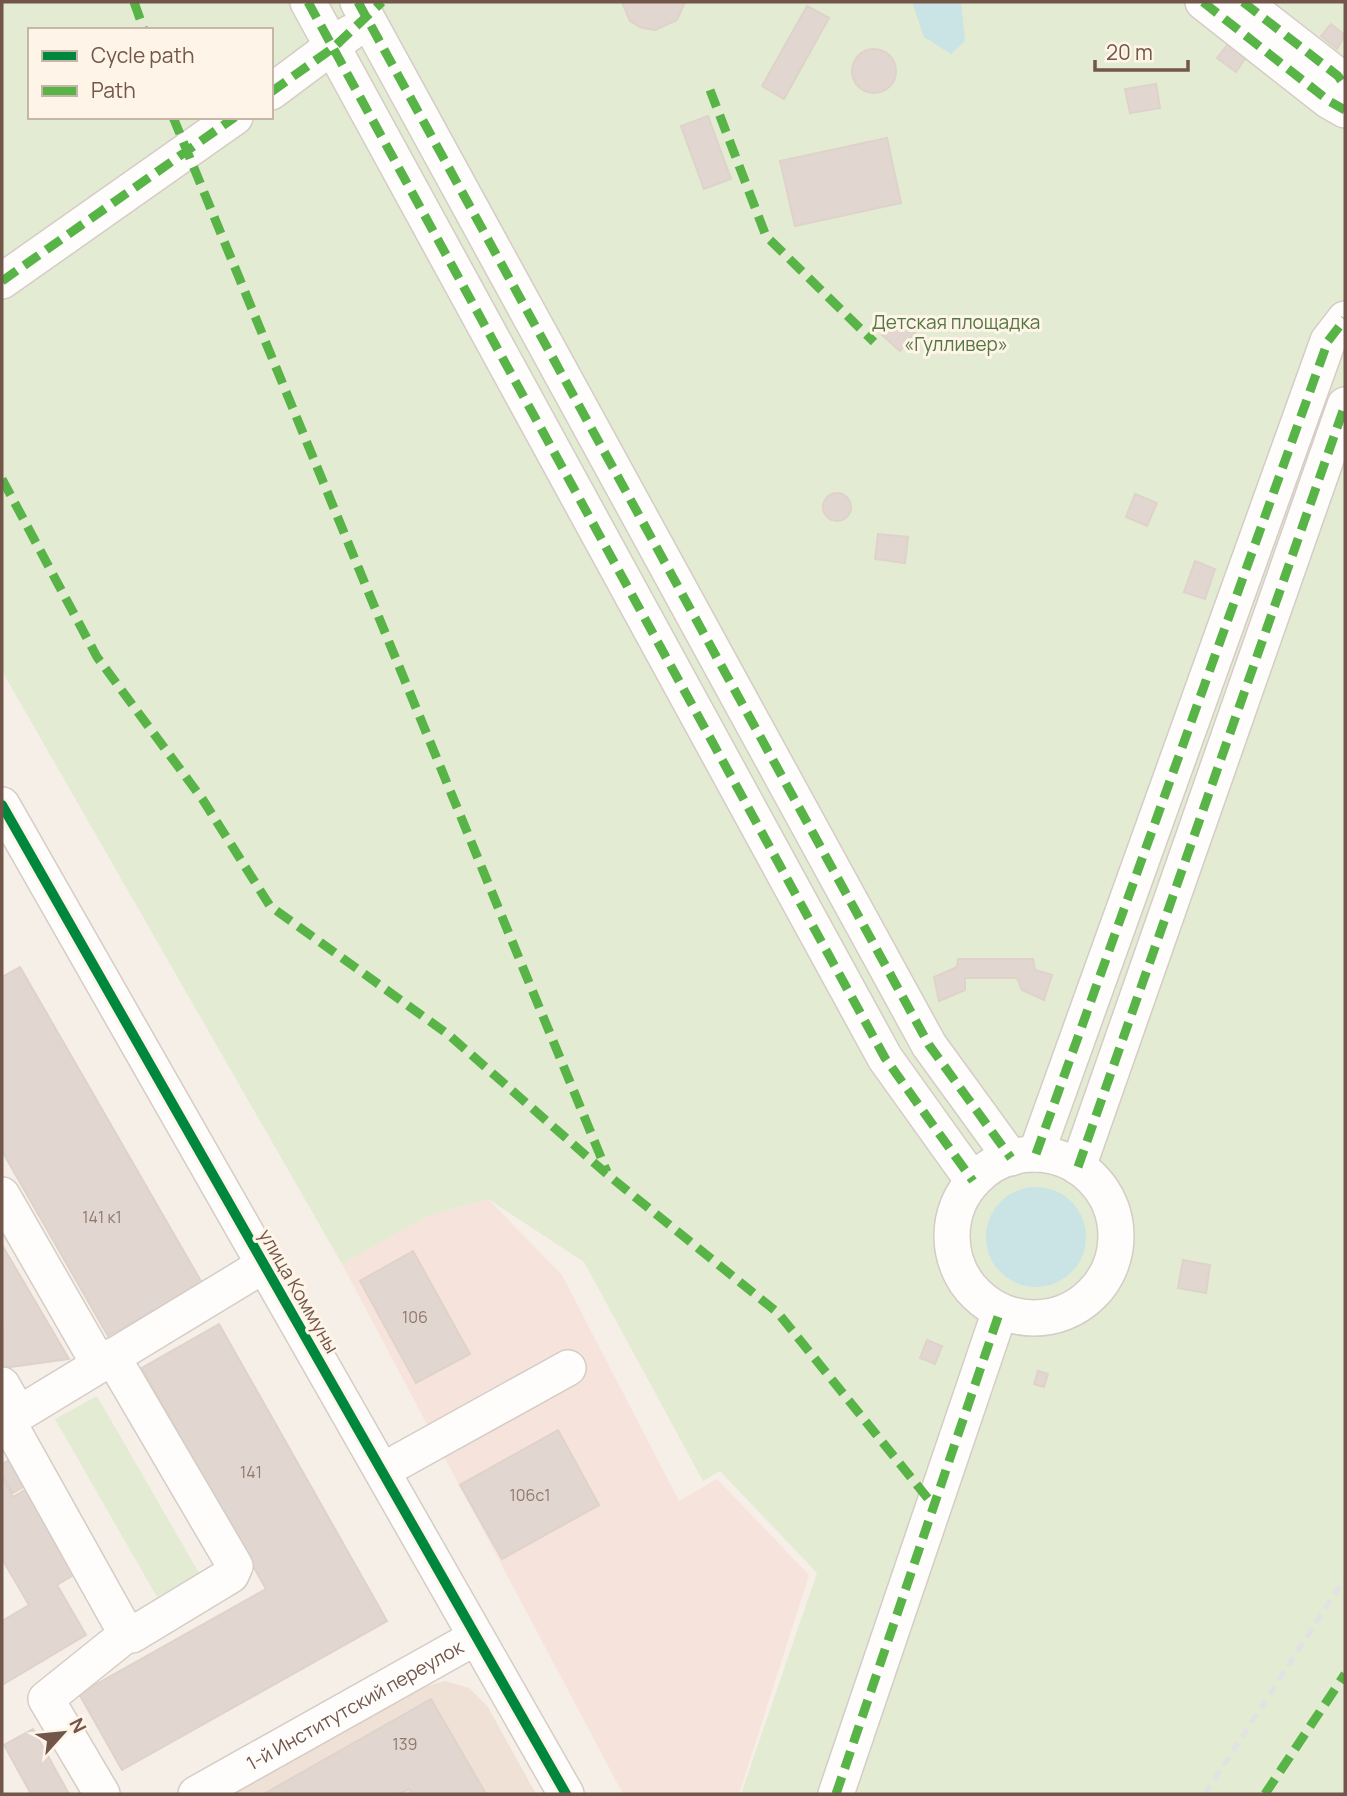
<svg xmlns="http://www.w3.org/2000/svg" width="1347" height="1796" font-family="Manrope,sans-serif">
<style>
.residential{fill:#efe1d5}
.commercial{fill:#f6e3db}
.green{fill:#e3ebd3;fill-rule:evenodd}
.water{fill:#cae4e5}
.building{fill:#e2d7d0;stroke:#dfd2ca;stroke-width:2}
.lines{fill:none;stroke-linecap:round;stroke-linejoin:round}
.minor-casing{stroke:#d5ccc6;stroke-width:38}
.minor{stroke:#fefdfc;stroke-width:35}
.rail{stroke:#e3e1e3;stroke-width:5;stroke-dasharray:10 7;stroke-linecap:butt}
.quiet{stroke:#59b447;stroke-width:9;stroke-dasharray:18 9;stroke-linecap:butt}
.cycleway-casing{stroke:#fff4e8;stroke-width:15}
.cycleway{stroke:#00873e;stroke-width:10}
.labels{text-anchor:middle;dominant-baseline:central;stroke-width:6;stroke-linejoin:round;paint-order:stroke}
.number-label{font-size:16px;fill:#90786d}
.park-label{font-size:19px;fill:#547842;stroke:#fff4e8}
.street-label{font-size:19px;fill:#725649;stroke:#fff4e8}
</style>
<rect width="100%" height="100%" fill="#f6efe8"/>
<path class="residential" d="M445,1681l24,7 19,19 48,87h-303l190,-107z"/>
<path class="commercial" d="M488,1199l74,76 117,226 38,-22 92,96 -70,219h-116l-281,-530 86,-48z"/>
<path class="green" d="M2,2h1343v1792h-604l76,-221 -97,-102 -17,10 -119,-219 -96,-63 -60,17 -86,48 -340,-593zM30,30h241v87h-241z
M97,1396l102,177 -42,24 -102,-178z"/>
<path class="water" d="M912,2h49l4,39 -14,13 -27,-17z
M986 1237a50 50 0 1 1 100 0a50 50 0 1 1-100 0Z"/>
<path class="building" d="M622,2h63l-8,18 -22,10 -13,-2 -12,-7z
M807,6l22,12 -45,81 -22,-13z
M1331,24l14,11 -8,14 -16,-13z
M1228,44l18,13 -10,15 -19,-14z
M852 71a22 22 0 1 1 44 0a22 22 0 1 1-44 0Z
M1156,84l4,24 -30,5 -5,-24z
M708,116l23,63 -27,10 -23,-63z
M887,138l14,65 -106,23 -15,-65z
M898,317l17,16 -15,18 -18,-16z
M823 507a14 14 0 1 1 28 0a14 14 0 1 1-28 0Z
M1135,494l22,9 -10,23 -21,-9z
M878,534l30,3 -3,26 -30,-4z
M1195,561l20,8 -10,30 -21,-7z
M958,959h75l2,11 17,5 -8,25 -22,-10 -5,-12h-52v12l-26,11 -5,-24 23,-10z
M20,967l182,316 -94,53 -106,-185v-174z
M2,1245l67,114 -66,9z
M413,1251l57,103 -54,29 -56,-102z
M1183,1260l27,5 -4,28 -28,-5z
M219,1324l168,297 -265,149 -43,-76 187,-105 -124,-221z
M927,1340l15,6 -7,18 -15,-6z
M1038,1371l10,3 -4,13 -10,-3z
M558,1430l41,75 -97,54 -42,-74z
M16,1456l15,26 -18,11 -11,-19v-10z
M2,1478l11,19 15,-9 49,85 -20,12 29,50 -84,50v-64l27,-16 -27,-46z
M431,1699l55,95h-74l-3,-5 -10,5h-135z
M33,1729l36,65h-38l-27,-49z"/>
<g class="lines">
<g class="minor-casing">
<g id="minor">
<path d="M308,2l577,1056 88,123"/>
<path d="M358,2l571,1043 82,113"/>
<path d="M1203,2l126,99 16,9"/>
<path d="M1243,2l95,74 7,10"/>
<path d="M271,92l79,-59"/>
<path d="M2,281l233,-164"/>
<path d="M2,805l564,989"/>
<path d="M1036,1154l292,-813 17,-22"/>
<circle cx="1034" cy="1236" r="82"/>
<path d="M1078,1167l267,-762"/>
<path d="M2,1195l97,169"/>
<path d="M2,1385l16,28"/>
<path d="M7,1420l119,213 6,2 99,-60 4,-9 -123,-210"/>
<path d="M2,1424l262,-159"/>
<path d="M382,1471l186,-103"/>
<path d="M102,1794l-56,-95 81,-65"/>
<path id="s1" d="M196,1794l280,-157"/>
<path d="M836,1794l164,-483"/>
</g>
</g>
<use href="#minor" class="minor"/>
<path class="rail" d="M1205,1794l140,-216"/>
<path class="quiet" d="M134,2l10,28
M308,2l577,1056 88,123
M358,2l571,1043 82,113
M1203,2l126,99 16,9
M1243,2l95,74 7,10
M710,90l56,146 108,106
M271,92l62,-44 49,-46
M173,117l434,1055
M2,281l233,-164
M2,479l95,178 106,143 67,106 179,129 159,140 170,138 156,193
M1036,1154l292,-813 17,-22
M1078,1167l267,-762
M836,1794l164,-483
M1265,1794l80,-120"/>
<g class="cycleway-casing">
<path id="cycleway" d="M2,805l564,989"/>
</g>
<use href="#cycleway" class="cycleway"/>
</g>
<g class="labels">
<g class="number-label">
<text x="102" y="1217">141 к1</text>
<text x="415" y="1317">106</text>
<text x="251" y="1472">141</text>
<text x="530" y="1495">106с1</text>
<text x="405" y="1744">139</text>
</g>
<g class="park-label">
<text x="956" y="322">Детская площадка<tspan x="956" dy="22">«Гулливер»</tspan></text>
</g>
<g class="street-label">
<text transform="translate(299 1291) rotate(60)">улица Коммуны</text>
<text stroke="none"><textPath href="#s1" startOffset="182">1-й Институтский переулок</textPath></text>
</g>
</g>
<rect width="1347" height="1796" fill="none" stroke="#725649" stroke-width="7"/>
<rect x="28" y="28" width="245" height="91" fill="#fff4e8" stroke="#c7b5a8" stroke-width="2"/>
<rect x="42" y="51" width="35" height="10" fill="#00873e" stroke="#c7b5a8" stroke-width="2"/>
<text x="91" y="63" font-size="21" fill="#725649">Cycle path</text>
<rect x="42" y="86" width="35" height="10" fill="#59b447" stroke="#c7b5a8" stroke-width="2"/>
<text x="91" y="98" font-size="21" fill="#725649">Path</text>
<g transform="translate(63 1733) rotate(63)" stroke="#fff4e8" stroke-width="5" paint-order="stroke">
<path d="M0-5L12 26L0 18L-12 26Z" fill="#725649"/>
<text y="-10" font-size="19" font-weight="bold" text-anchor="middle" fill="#725649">N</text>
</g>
<path d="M1095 60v10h93v-10" fill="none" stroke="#725649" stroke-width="3.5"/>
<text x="1106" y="60" font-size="21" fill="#725649" stroke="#fff4e8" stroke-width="5" paint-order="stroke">20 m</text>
</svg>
